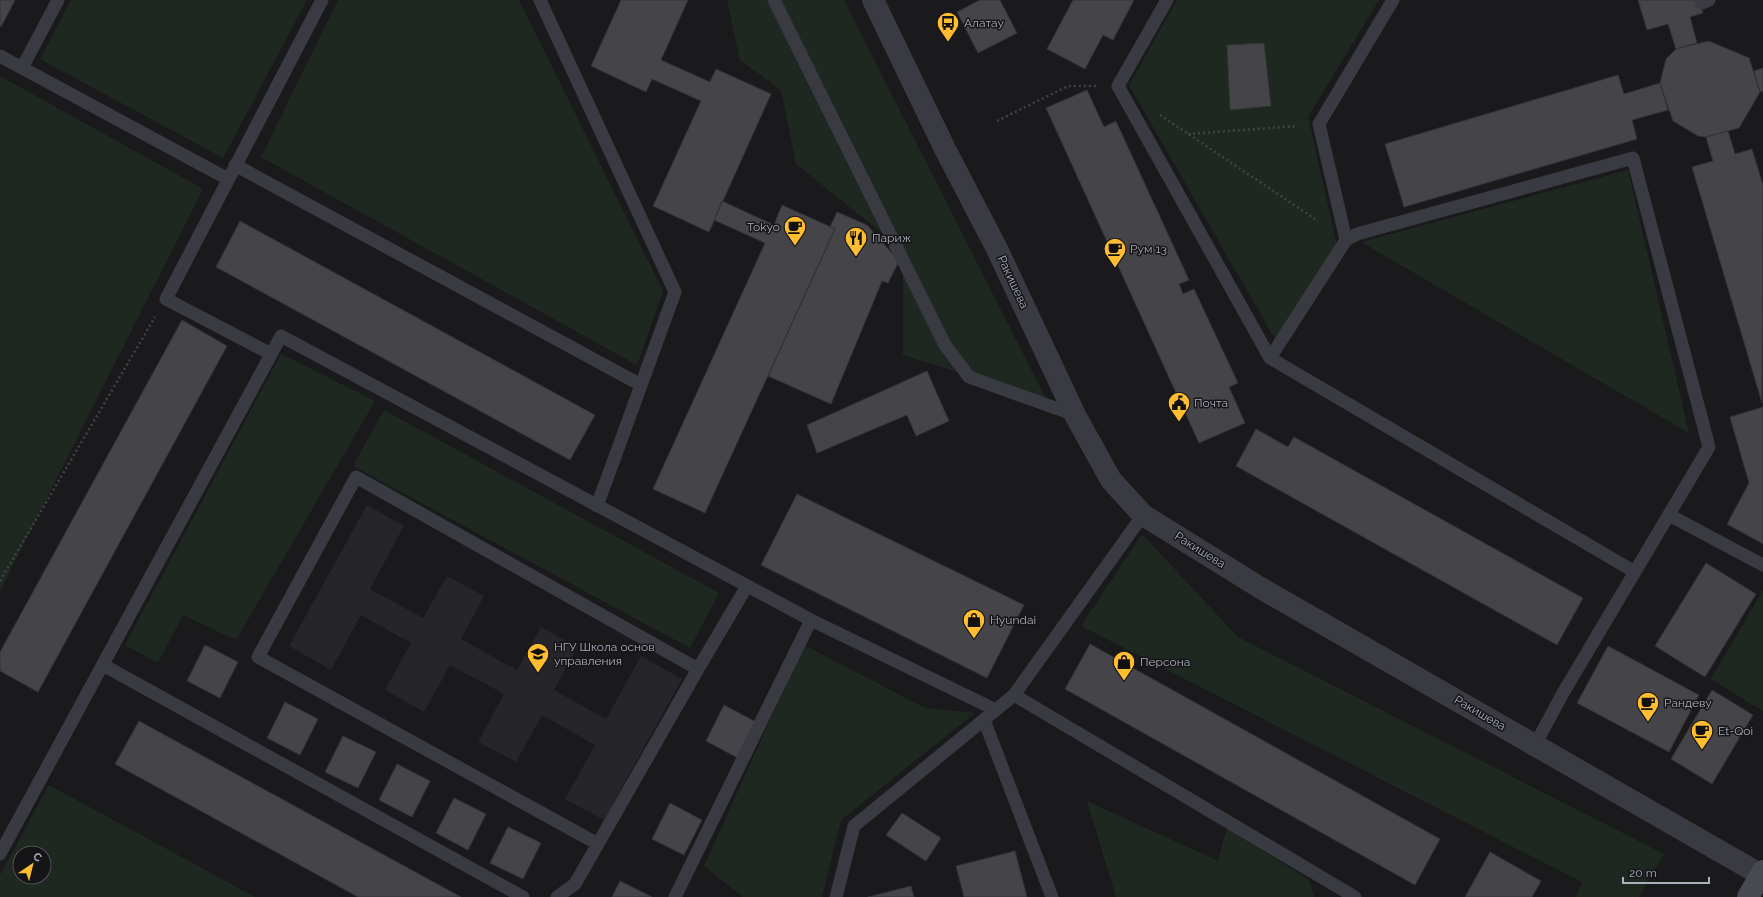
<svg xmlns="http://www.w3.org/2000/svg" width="1763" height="897" font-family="Raleway,sans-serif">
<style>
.built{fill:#262529}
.green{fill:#1f2820;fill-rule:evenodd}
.building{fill:#444449;stroke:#343338}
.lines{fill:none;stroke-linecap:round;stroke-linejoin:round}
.path{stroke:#404249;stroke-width:2.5;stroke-dasharray:2 3;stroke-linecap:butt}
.service{stroke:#3a3b42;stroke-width:13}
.tertiary{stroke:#3a3b42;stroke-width:22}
.secondary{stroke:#484a52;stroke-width:22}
.labels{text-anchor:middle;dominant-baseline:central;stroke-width:3;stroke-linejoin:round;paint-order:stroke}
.poi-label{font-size:12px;fill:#abb0bd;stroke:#151417;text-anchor:start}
.street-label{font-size:12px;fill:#abb0bd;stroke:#151417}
</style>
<rect width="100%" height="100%" fill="#1a1a1c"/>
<path class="built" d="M367,505l37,21 -34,63 53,29 24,-42 37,20 -23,43 56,31 24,-43 36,20 -23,43 52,29 35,-63 41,23 -78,141 -39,-21 30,-54 -53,-30 -26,47 -38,-20 26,-48 -54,-29 -26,47 -39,-22 26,-47 -50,-28 -30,55 -42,-24z"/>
<path class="green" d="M71,0h236l-84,158 -183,-99z
M338,0h181l144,291 -26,74 -376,-208z
M727,0h117l202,399 -143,-44v-105l-107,-86 -15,-74 -41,-30z
M1177,0h202l-71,117 30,133 -59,96 -150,-261z
M0,76l203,113 -203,402z
M1628,170l61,263 -328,-191z
M281,354l94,47 -139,239 -53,-25 -25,48 -33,-18z
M384,410l335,183 -29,55 -337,-182z
M1142,534l96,103 426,217 -25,43h-63l6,-15 -501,-256z
M1763,590v121l-52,-32z
M804,645l121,63 50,5 -134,107 -19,77h-79l-39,-31z
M49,785l206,112h-255v-22zM20,853h24v24h-24z
M1087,801l131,60 9,-33 82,52 5,17h-198z"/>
<path class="building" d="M0,0h15l-14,27 -1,-1z
M621,0h67l-27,60 49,22 6,-13 55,25 -62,138 -56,-26 48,-105 -49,-22 -6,13 -55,-26z
M980,0h20l17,33 -39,20 -21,-41z
M1073,0h61l-21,40 -10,-5 -18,34 -38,-20z
M1638,0h61l4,13 -13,4 7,26 -21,6 -8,-25 -21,6z
M1709,41l40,17 11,34 -21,36 -33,9 -8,-1 -25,-15 -13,-38 6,-24 10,-10z
M1264,43l7,63 -41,4 -3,-65z
M1763,68v23l-3,1 -6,-21z
M1618,75l6,19 36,-11 8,27 -36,10 5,19 -233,68 -19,-63z
M1087,90l17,37 12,-6 73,159 -10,4 4,10 11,-5 44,94 -9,4 16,36 -46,20 -153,-335z
M1728,131l7,23 17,-5 11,36 -1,218 -70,-236 21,-6 -7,-24z
M722,201l52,24 8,-20 53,24 -130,284 -52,-24 112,-246 -51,-23z
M837,212l30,13 32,36 -11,22 -6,-2 -51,123 -63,-28 67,-147 -5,-2z
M240,221l355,194 -25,45 -354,-193z
M182,320l45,26 -189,346 -38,-21v-19z
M927,371l22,50 -33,15 -9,-21 -90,38 -10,-28z
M1763,407v137l-36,-20 22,-41 -19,-66z
M1256,429l32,18 6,-10 289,161 -26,47 -321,-179z
M797,494l227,111 -37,73 -226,-113z
M1706,563l50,31 -51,83 -50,-31z
M1090,644l350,195 -25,46 -350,-196z
M205,645l33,17 -18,36 -33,-17z
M1608,646l91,49 -30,57 -92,-49z
M1712,690l41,25 -41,69 -41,-25z
M285,702l33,17 -18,36 -33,-17z
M724,705l32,17 -18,36 -32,-17z
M139,721l322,176h-103l-243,-133z
M343,736l33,16 -18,36 -33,-16z
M397,764l33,17 -18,36 -33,-17z
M454,798l32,16 -18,36 -32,-17z
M670,803l32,17 -18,35 -32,-16z
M902,813l39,25 -15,23 -40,-26z
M508,827l33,16 -18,36 -33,-16z
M1015,851l12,46h-63l-8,-31z
M1490,852l51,29 -9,16h-67z
M620,881l32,16h-40z
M911,886l3,11h-46z"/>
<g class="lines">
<path class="path" d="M1160,115l158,106
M997,121l71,-35h30
M1188,134l110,-8
M0,581l155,-264"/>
<path class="service" d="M540,0l135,292 -78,214
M774,0l171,345 24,32 106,38
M1167,0l-49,86 152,272
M1701,0l1,3 7,-3
M0,56l228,123
M22,68l36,-68
M235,165l406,220
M1346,240l-27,-116 74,-124
M271,354l-105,-55 156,-299
M1669,515l94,50
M103,665l420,232
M698,669l49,-83
M1014,695l341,202
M984,720l68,177
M1535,745l28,-52 146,-246 -76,-289 -276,76 -11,6 -76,118 365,214
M0,854l281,-518 530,284 185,90
M557,897l18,-13 123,-215 -342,-192 -98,180 340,187
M675,897l136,-277
M836,897l18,-71 160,-131 129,-180"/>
<path class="tertiary" d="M873,0l72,149 52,100 78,166 36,65 32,35 116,72 504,289"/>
<path class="secondary" d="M1748,897l15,-26"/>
</g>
<defs>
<g id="bus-pin" transform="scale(1.15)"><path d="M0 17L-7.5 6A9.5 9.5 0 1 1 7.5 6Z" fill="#ffbd2f" stroke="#151417"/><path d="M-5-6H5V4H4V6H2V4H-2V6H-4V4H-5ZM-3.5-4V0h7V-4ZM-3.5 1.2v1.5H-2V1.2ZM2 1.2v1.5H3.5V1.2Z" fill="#111"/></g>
<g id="cafe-pin" transform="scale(1.15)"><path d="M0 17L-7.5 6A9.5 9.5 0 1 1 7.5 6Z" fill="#ffbd2f" stroke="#151417"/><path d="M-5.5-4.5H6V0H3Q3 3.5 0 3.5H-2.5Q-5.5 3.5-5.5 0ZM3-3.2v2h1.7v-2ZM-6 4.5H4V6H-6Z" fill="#111"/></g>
<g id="restaurant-pin" transform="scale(1.15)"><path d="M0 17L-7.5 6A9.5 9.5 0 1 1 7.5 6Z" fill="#ffbd2f" stroke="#151417"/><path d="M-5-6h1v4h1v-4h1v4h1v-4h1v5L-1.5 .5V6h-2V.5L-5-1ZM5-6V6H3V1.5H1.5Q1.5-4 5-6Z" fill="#111"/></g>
<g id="civic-pin" transform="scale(1.15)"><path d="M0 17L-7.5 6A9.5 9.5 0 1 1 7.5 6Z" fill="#ffbd2f" stroke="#151417"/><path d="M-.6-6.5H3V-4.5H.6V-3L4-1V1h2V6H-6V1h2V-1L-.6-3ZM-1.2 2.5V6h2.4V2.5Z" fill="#111"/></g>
<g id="shop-pin" transform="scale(1.15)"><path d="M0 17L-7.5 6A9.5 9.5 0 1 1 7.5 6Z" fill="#ffbd2f" stroke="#151417"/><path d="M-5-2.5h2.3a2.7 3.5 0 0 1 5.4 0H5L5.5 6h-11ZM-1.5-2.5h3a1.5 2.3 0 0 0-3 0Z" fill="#111"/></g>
<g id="school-pin" transform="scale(1.15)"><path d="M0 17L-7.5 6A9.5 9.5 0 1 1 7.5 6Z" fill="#ffbd2f" stroke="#151417"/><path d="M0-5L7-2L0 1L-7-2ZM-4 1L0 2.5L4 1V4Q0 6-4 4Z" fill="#111"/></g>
</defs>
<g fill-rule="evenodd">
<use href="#bus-pin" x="948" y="23"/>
<use href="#cafe-pin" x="795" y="227"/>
<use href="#restaurant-pin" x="856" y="238"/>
<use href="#cafe-pin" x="1115" y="249"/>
<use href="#civic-pin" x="1179" y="403"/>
<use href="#shop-pin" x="974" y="620"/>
<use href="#school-pin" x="538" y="654"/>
<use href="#shop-pin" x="1124" y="662"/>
<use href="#cafe-pin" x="1648" y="703"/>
<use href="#cafe-pin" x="1702" y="731"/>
</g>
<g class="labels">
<g class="poi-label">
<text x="964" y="23">Алатау</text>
<text x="780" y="227" text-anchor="end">Tokyo</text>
<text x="872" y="238">Париж</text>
<text x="1130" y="249">Рум 13</text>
<text x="1194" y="403">Почта</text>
<text x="990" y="620">Hyundai</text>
<text x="554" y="647">НГУ Школа основ<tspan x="554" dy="14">управления</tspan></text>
<text x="1140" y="662">Персона</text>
<text x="1664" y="703">Рандеву</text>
<text x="1718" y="731">Et-Qoi</text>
</g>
<g class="street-label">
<text transform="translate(1013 282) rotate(65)">Ракишева</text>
<text transform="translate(1200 550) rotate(32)">Ракишева</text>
<text transform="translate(1480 713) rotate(30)">Ракишева</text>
</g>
</g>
<g transform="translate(32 865) rotate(35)"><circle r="19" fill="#151417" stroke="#515259"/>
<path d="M0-3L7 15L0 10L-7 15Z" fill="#ffbd2f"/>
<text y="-6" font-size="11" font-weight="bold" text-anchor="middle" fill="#abb0bd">С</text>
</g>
<path d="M1623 877v6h86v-6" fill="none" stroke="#abb0bd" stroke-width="2"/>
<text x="1629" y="877" font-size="12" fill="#abb0bd" stroke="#151417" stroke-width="3" paint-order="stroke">20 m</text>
</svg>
